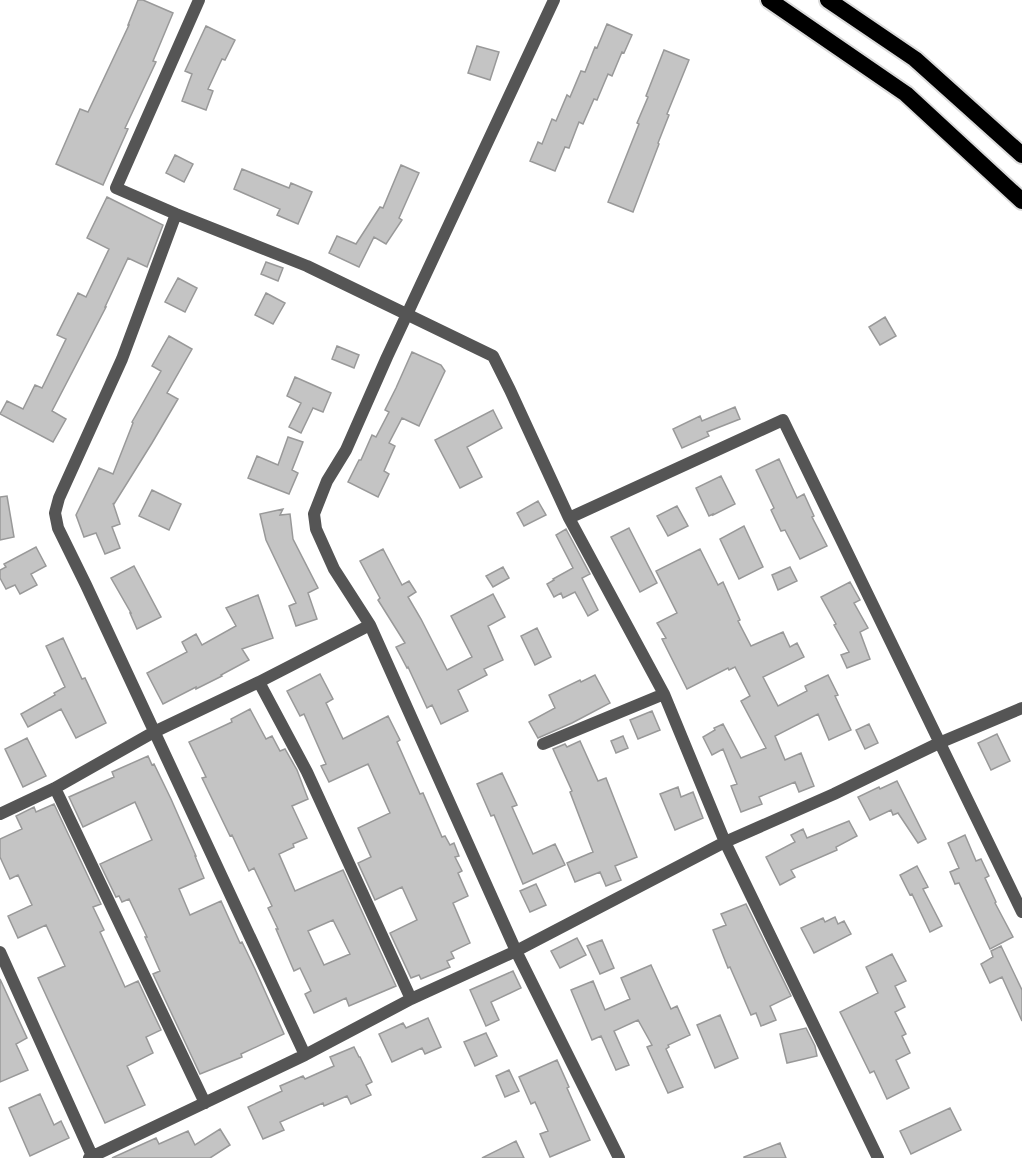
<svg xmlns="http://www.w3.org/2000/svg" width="1022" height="1158" font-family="'Roboto Condensed',sans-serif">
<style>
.building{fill:#c4c4c4;stroke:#999;stroke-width:1.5;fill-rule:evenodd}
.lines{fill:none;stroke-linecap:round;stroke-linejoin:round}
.trunk-casing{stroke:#dbdbdb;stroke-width:20}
.minor{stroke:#555;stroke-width:12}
.trunk{stroke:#000;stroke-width:16}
</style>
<rect width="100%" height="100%" fill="#fff"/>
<path class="building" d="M138,0h5l30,13 -20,48 3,1 -31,66 3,1 -25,56 -47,-21 24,-55 8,3 41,-87h-1z
M607,24l25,11 -8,18 -2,-1 -10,24 -4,-2 -11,26 -3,-1 -11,25 -4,-2 -10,26 -4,-1 -10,24 -25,-10 8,-19 4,2 10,-25 4,2 11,-26 3,2 11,-26 4,1 10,-25 2,1z
M206,26l29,14 -10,20 -3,-1 -14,30 5,2 -7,19 -24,-9 10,-27 -7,-3z
M477,46l22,6 -9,28 -22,-7z
M664,50l25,10 -22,54 2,1 -11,28 1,1 -26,68 -25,-10 31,-78 -2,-1 11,-26 -2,-1z
M175,155l18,9 -9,18 -18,-9z
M401,165l18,8 -20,45 3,2 -16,24 -12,-7 -15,30 -30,-14 8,-17 19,8 24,-37 3,1z
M242,169l47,19 2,-5 21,9 -14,32 -21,-9 3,-6 -46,-20z
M107,197l56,28 -16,42 -19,-9 -23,49h1l-54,104 14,8 -13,23 -53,-28 7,-13 16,8 12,-24 7,3 24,-49 -9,-4 21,-42 8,4 23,-48 -22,-11z
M266,262l17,6 -5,13 -17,-7z
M178,278l19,10 -12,24 -20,-10z
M266,293l19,10 -12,21 -18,-9z
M885,317l11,19 -16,9 -11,-18z
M169,336l23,13 -25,44 11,6 -26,44 -38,61 -1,-1 7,21 -8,3 8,21 -15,6 -9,-21 -12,4 -8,-22 23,-47 14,6 20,-51 -1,-1 29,-51 -9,-5z
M337,346l22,9 -5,13 -22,-9z
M412,352l29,13 4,6 -26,55 -17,-8 -13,25 6,3 -11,25 5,3 -11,23 -30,-15 11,-22h2l11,-25 4,2 13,-25 -4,-2 11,-22z
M295,377l36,16 -8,19 -10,-4 -12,25 -12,-6 12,-24 -14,-7z
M735,407l5,12 -33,13 2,4 -27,12 -9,-19 27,-13 2,5z
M493,410l9,18 -35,19 15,30 -22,11 -25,-48z
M288,437l15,5 -11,28 6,3 -9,21 -41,-16 9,-22 21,9z
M779,459l18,39 7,-4 10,22 -2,1 15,29 -27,13 -15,-29 -4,1 -10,-21 3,-2 -18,-38z
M721,476l14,28 -22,11v-1l-4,2 -13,-28z
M152,490l29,14 -12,26 -30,-14z
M7,496l7,41 -14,3v-43z
M538,501l8,14 -22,11 -7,-13z
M677,506l11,20 -20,10 -11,-20z
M283,509l-3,6 10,-1 3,25 25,49 -10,5 9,26 -21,7 -7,-20 7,-3 -30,-63 -6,-26z
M744,526l19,41 -24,12 -19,-40z
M629,528l28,55 -17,9 -29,-55z
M566,529l24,45 -8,4 16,32 -10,6 -13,-24 -12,6 -2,-5 -7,4 -7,-13 7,-4 -1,-1 20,-11 -17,-33z
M36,547l10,19 -15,8 6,11 -17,9 -5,-9 -9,4 -6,-11v-8l6,-3 -2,-3z
M383,549l19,36 7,-4 7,11 -8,5 13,22 26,51 25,-13 -21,-41 42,-22 12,23 -17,9 15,34 -19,9 3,6 -29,15 10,21 -27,13 -9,-19 -5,3 -19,-41 -1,1 -11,-21 9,-4 -27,-43 2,-2 -20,-37z
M700,549l18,36 5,-3 17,38 -2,1 13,25 32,-14 7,15 7,-4 7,14 -41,20 15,29 29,-15 -2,-5 23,-11 10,20 -3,1 16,34 -22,10 -11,-26 -43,22 10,24 16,-7 13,33 -15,6 -4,-10 -36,15 3,7 -21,8 -10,-26 6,-2 -14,-35 -11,6 -9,-18 12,-7 -1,-2 9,-4 18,34 25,-10 -25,-47 9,-5 -15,-29 -6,3 -1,-2 -41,21 -25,-50 4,-1 -9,-15 20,-10 -21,-42z
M134,566l27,51 -24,12 -7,-16h1l-20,-35z
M503,567l6,11 -16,9 -7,-11z
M790,567l7,14 -19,9 -6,-15z
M850,582l10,18 -6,3 14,25 -8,4 10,27 -23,9 -6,-13 8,-3 -15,-27 2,-1 -15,-27z
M258,595l15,43 -31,11 7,11 -28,15 1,1 -26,13v-2l-33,17 -16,-31 40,-21 -5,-10 14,-8 6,11 34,-19 -10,-18z
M537,628l14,29 -16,8 -14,-29z
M63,638l19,41 3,-1 21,45 -30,15 -15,-29 -33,18 -7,-13 34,-19 -1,-2 11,-6 -19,-41z
M320,674l13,25 -7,4 17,36 45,-23 12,24 -3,2 23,52 3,-1 19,44 3,-1 5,9 4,-2 5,13 -4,1 7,14 -4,2 10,23 -15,7 17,40 -19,9 3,6 -7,3 3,6 -29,12 -2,-4 -8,3 -21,-45 27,-13 -15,-33 -27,13 -17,-37 13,-6 -13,-29 32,-15 -22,-49 -39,18 -8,-16 5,-2 -22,-50 -4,2 -13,-25z
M595,675l15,28 -38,20 -34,15 -9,-16 26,-14 -6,-13 31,-15 1,2z
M250,709l16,30 6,-3 8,15 5,-2 12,21 11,29 -16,7 15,32 -14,6 1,3 -15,7 16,37 48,-21 53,116 -47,20 -3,-8 -32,15 -9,-19 6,-3 -11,-23 -6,3 -18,-42h2l-10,-21 4,-2 -18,-38 -5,3 -17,-36 -2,1 -28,-58 4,-1 -17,-35 43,-20 -1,-3zM333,920l17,34 -26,11 -16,-34z
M652,711l8,19 -22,9 -8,-19z
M869,724l9,19 -13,6 -9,-19z
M997,734l13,27 -19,9 -13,-27z
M623,736l5,12 -12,5 -5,-12z
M27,738l19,38 -23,11 -18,-38z
M580,741l18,40 8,-3 31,79 -22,9 6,14 -15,6 -6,-14 -25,10 -8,-19 26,-11 -23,-60 2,-1 -19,-42 12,-5 2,3z
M148,756l4,9 2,-1 17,35 25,57h-1l9,22 -25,11 11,26 31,-14 19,42 2,-1 13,27 29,65 -43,20 1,3 -42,17 -47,-100 7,-3 -15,-34h2l-18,-38 -7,3 -3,-6 -3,1 -16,-33 52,-24 -17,-38 -52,25 -14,-30 45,-20 -2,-5z
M502,773l15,32 -5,2 21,47 22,-10 10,21 -42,19 -29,-69 -3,1 -14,-32z
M897,781l29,58 -8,4 -20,-30 -5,2 -2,-5 -21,10 -12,-23 21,-10 1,2z
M678,787l3,10 12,-5 10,26 -28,12 -15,-36z
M54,804l47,100 -8,3 11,23 -4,2 25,55 13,-6 23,49 -15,7 7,16 -26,13 18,39 -40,18 -67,-145 27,-12 -19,-41 -28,13 -10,-22 24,-11 -14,-30 -8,4 -10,-22v-18l22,-10 -6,-13 18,-9 2,5z
M849,821l8,15 -21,11 1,3 -46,20 4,7 -15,8 -14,-28 29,-15 -4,-7 12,-6 4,9z
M965,835l11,26 5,-2 8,17 -4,2 11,24 -1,1 18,34 -23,12 -31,-66 -4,1 -5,-12 9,-4 -11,-25z
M917,866l11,21 -5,2 19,37 -12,6 -18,-38 -2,1 -10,-20z
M536,884l10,21 -16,7 -10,-21z
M746,904l45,92 -21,10 6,14 -15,6 -5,-13 -5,2 -21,-48 -2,1 -15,-38 13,-5 -5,-11z
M835,917l3,7 6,-3 7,13 -37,19 -13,-25 22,-10 2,4z
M577,938l9,17 -26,13 -9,-17z
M602,940l12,28 -14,6 -13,-28z
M1001,946l21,44v31l-20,-44 -12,6 -9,-19 12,-7 -2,-6z
M892,954l14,27 -11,5 10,21 -10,5 11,22 -4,2 8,17 -14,7 13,28 -22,11 -13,-28 -4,2 -30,-61 38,-19 -12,-26z
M651,965l20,44 6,-3 13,29 -22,10 1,2 -3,2 17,38 -15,6 -21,-46 5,-2 -14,-25 -24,11 15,34 -13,5 -15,-34 -9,4 -21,-50 22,-9 12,29 25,-11 -9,-21z
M513,971l8,17 -30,14 8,18 -13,6 -16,-36z
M0,979l27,59 -11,6 12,26 -28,12z
M720,1015l18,43 -23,10 -18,-43z
M428,1018l13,29 -16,7 -3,-6 -30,14 -13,-28 24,-11 3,5z
M806,1028l9,18 2,10 -30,7 -7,-29z
M486,1033l11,23 -22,10 -11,-24z
M354,1047l5,10h1l12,25 -6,3 5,10 -20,9 -4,-8 -23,10 -1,-3 -43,19 4,8 -21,9 -15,-32 34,-16 -2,-5 23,-10 2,3 29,-13 -4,-9z
M557,1060l12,27 -2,1 23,52 -40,17 -10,-23 8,-3 -13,-29 -4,2 -12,-27z
M509,1070l10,21 -14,6 -9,-21z
M40,1094l14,31 7,-4 8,17 -39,18 -21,-48z
M950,1108l11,22 -50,24 -11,-23z
M220,1129l10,16 -20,13h-98l44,-20 3,6 29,-13 7,14z
M516,1141l8,17h-42z
M780,1143l6,15h-42v-1z"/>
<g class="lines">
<g class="trunk-casing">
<path id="trunk" d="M769,0l137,94 116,107
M828,0l87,59 107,96"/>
</g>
<path class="minor" d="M199,0l-83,188 60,26 131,52 186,90 17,34 59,128 95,176 61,148 153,316
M554,0l-167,357 -41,93 -19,31 -13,33 2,15 18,40 36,56 146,326 103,207
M176,214l-54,145 -63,139 -4,15 3,15 28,57 219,470
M569,518l214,-98 239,492
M259,682l48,90 104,227
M543,744l121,-50
M55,788l150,315
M0,814l55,-26 99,-56 105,-50 111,-57
M0,952l93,206
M89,1158l216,-103 106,-56 105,-48 209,-109 109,-48 105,-51 83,-35"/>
<use href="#trunk" class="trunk"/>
</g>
</svg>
